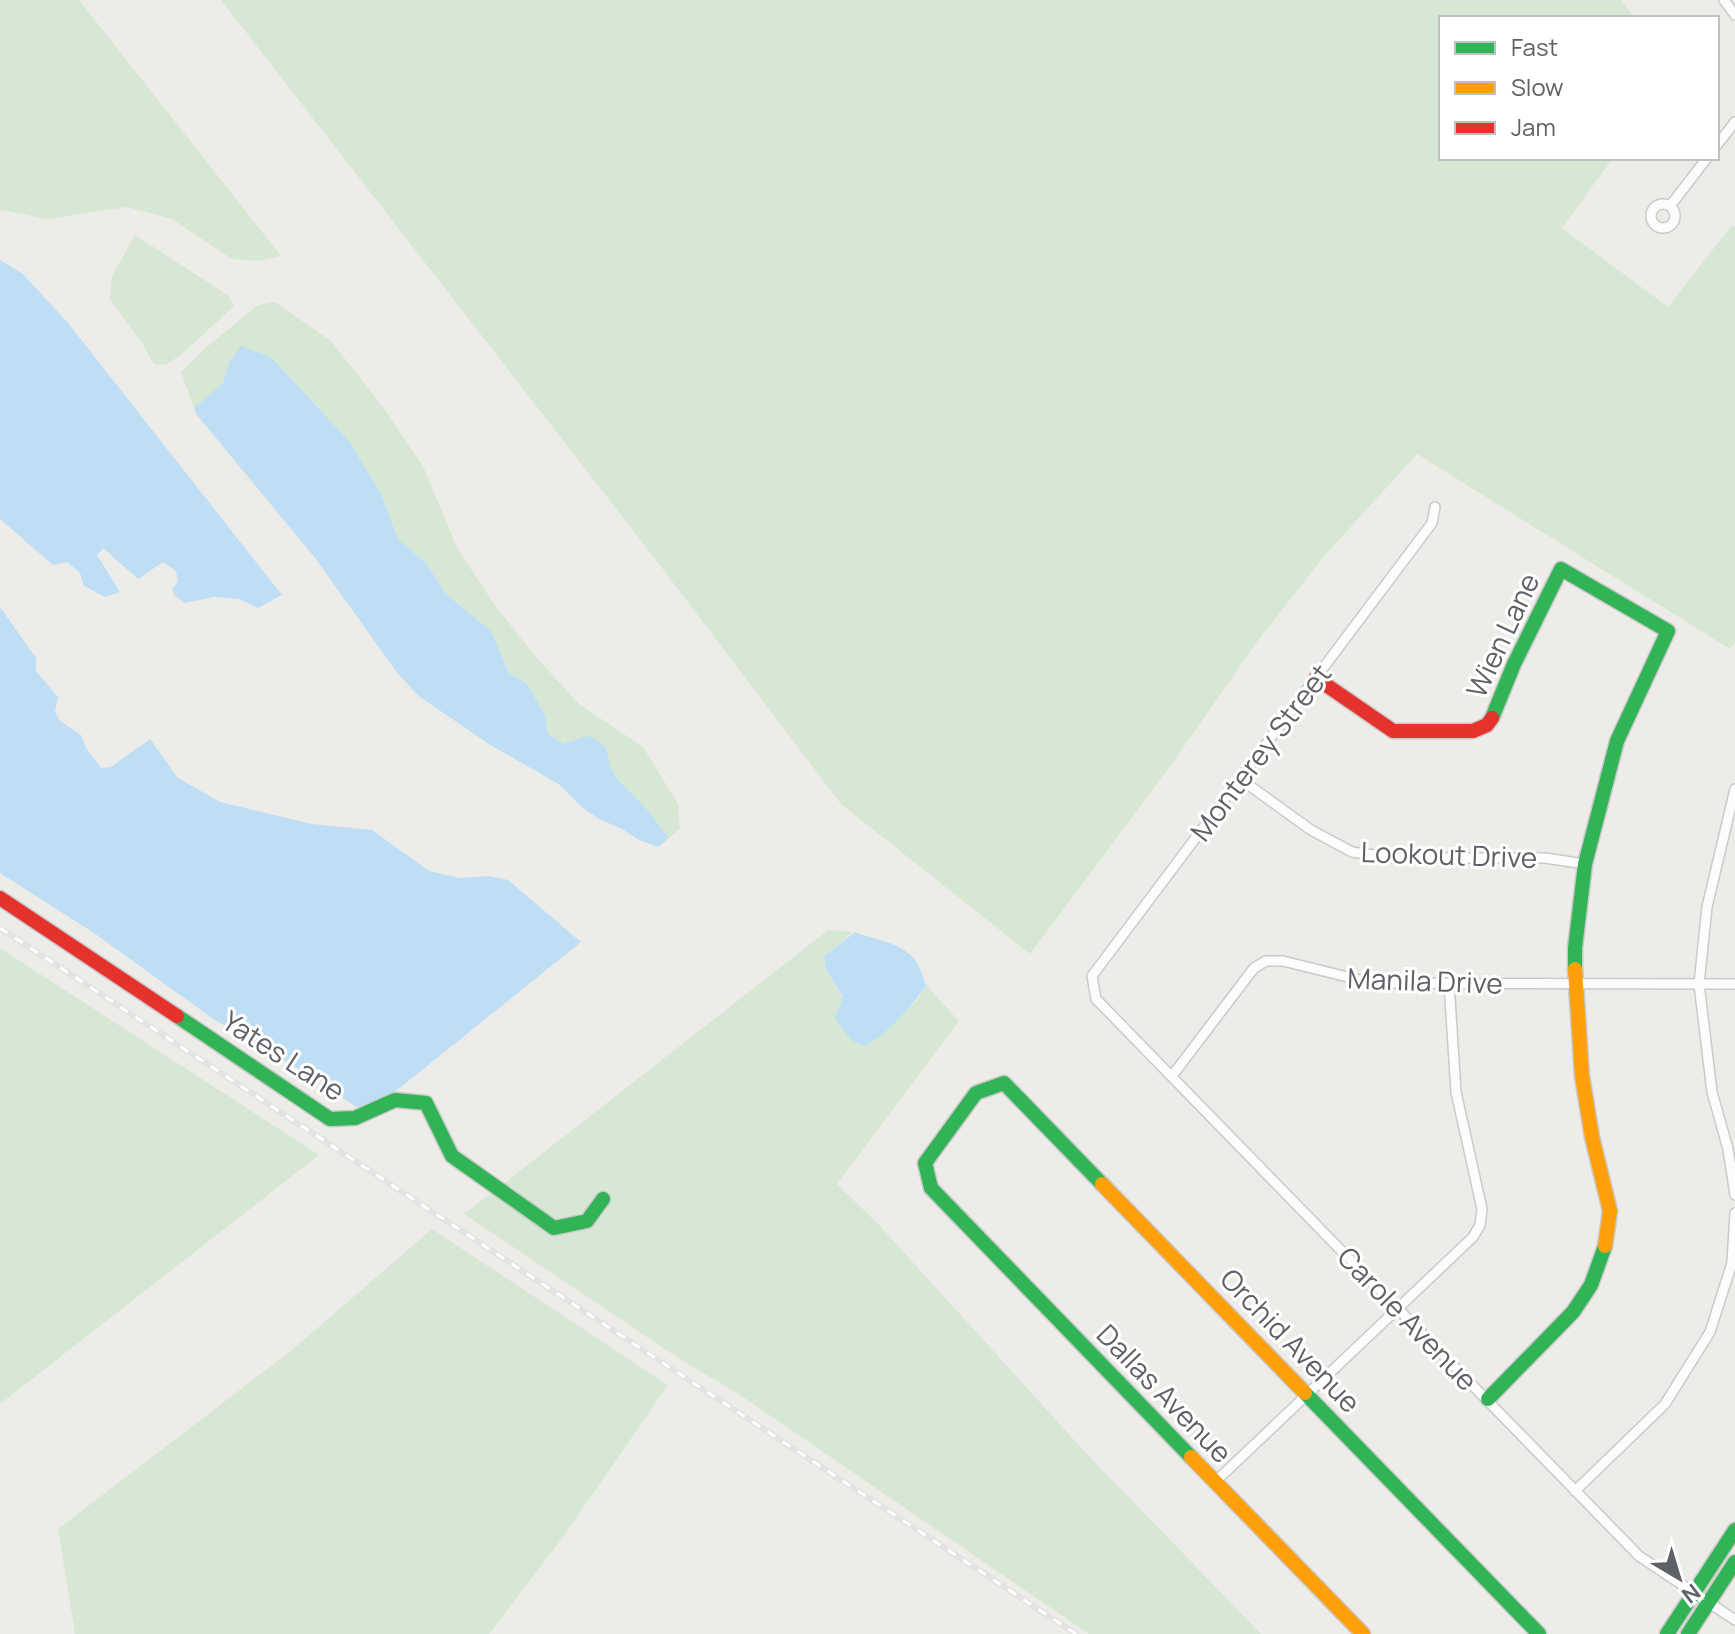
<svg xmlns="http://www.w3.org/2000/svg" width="1735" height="1634" font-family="Manrope,sans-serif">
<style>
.green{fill:#d6e8d4}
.water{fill:#bedef5}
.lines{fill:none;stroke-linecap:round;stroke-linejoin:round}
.street-casing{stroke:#cacaca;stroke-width:12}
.fast-casing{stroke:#c9c9c9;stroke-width:17}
.slow-casing{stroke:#c9c9c9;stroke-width:17}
.jam-casing{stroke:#c9c9c9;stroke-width:17}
.street{stroke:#fcfcfc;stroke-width:9}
.fast{stroke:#30b455;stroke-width:14}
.slow{stroke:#ff9f0a;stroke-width:14}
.jam{stroke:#e5322d;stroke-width:14}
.rail-casing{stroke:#e3e3e3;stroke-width:6}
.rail{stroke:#fff;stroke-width:3;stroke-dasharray:9;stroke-linecap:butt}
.labels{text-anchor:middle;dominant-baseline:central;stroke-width:6;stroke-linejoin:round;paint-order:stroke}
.street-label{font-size:28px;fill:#5e6166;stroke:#fff}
</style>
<rect width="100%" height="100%" fill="#edece8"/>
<path class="green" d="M0,0h79l202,256 -23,5 -26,-2 -60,-40 -45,-12 -79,12 -48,-9z
M221,0h1400l14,18h-194v140h172l-51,70 106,79 64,-82 3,2v415l-5,7 -313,-195 -92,101 -69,88 -82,118 -144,193 -189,-150 -192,-253z
M135,235l94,61 5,10 -53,49 -16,10 -11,-1 -11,-19 -33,-46 2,-23z
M275,302l56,39 52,66 41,61 33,80 37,56 41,52 44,48 64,43 35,57 2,25 -11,9 -24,-31 -27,-27 -32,-43 -22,7 -16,-10 -3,-19 -11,-19 -8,-13 -17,-10 -18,-42 -46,-38 -18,-29 -29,-25 -16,-43 -33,-55 -78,-84 -42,6 -6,20 -29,25 -13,-36 21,-21 56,-46z
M828,930l25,2 -29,24 2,14 17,28 -7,20 39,22 43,-41 8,-14 33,36 -122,163 42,41 207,228 175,181h-172l-352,-241 -56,-33 -217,-146 30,-23 58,41 32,-16 -29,6 -53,-37z
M0,948l319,207 -319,249z
M432,1229l236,156 -105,152 -74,97h-414l-17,-105 234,-179z"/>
<path class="water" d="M0,260l23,14 45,49 214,272 -24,13 -19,-9 -25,-2 -29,6 -11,-8 -2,-6 6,-7 -2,-11 -13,-9 -25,17 -35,-31 -6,7 23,37 -15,5 -21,-11 -4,-13 -13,-11 -14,3 -53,-46z
M241,346l30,11 78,84 33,55 16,43 29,25 18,29 46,38 18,42 17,10 8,13 11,19 3,19 16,10 22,-8 9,2 11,10 5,21 7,11 27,27 24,31 -11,9 -21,-8 -15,-10 -23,-10 -16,-11 -23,-23 -71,-41 -69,-47 -22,-23 -83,-116 -118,-143 -3,-7 29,-25 6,-20z
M0,607l36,51v13l22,26 -3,15 5,9 21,14 5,13 15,20 10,-1 39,-28 28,39 42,24 92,22 60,6 57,41 31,7 29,-2 19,4 73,62 -190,153 -30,15 -27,-18 -6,-10 -14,-4 -102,-60 -118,-85 -94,-60z
M855,932c19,8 47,10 60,28 5,6 8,17 11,25 -8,14 -48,61 -64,60 -10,-1 -22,-19 -27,-27l8,-21 -17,-27 -2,-14z"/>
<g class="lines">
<g class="street-casing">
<path id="street" d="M1724,0l11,15
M1717,145l18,-23
M1651 216a12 12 0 1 1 24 0a12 12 0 1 1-24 0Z
M1670,206l37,-48
M1435,507l-3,16 -340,453 4,23 543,557 96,64
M1239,778l72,52 41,22 43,6h150l40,6
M1735,789l-28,118 -8,77 13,108 16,57 7,46
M1172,1076l82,-108 12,-7h17l89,22 363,1
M1215,1482l258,-245 7,-12 2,-16 -26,-117 -7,-109
M1575,1491l90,-87 45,-72 22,-69 3,-50"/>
</g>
<g class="fast-casing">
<path id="fast" d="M1492,718l22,-54 47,-95 107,62 -51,110 -32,123 -10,84v21
M177,1016l153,103 25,-1 40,-18 31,3 26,53 102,72 33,-7 16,-22
M1102,1184l-98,-101 -28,10 -51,70 6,25 260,269
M1305,1393l234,241
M1488,1399l85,-87 18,-27 14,-39
M1667,1634l68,-104
M1688,1634l47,-72"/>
</g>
<g class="slow-casing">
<path id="slow" d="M1575,969l7,107 10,61 18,74 -5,35
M1102,1184l203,209
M1191,1457l172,177"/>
</g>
<g class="jam-casing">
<path id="jam" d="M1316,678l77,53h80l14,-6 5,-7
M0,898l177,118"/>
</g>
<use href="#street" class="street"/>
<use href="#fast" class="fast"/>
<use href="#slow" class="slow"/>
<use href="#jam" class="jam"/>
<g class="rail-casing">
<path id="rail" d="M0,928l1076,706"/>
</g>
<use href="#rail" class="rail"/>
</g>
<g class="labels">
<g class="street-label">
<text transform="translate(1502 635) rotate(-65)">Wien Lane</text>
<text transform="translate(1260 752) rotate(-53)">Monterey Street</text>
<text transform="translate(1449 854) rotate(2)">Lookout Drive</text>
<text transform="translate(1425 980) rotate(2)">Manila Drive</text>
<text transform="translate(284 1055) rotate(33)">Yates Lane</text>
<text transform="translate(1408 1318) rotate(46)">Carole Avenue</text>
<text transform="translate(1291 1340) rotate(46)">Orchid Avenue</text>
<text transform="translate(1165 1393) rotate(46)">Dallas Avenue</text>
</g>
</g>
<rect x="1439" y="16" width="280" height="144" fill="#ffffff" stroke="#bfc0c2" stroke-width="2"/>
<rect x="1455" y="42" width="40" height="12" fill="#30b455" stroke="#bfc0c2" stroke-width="2"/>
<text x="1511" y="56" font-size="24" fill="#5e6166">Fast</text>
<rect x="1455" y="82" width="40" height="12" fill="#ff9f0a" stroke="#bfc0c2" stroke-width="2"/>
<text x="1511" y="96" font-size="24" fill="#5e6166">Slow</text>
<rect x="1455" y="122" width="40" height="12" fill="#e5322d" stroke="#bfc0c2" stroke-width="2"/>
<text x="1511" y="136" font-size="24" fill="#5e6166">Jam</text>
<g transform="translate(1679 1578) rotate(142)" stroke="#ffffff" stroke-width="6" paint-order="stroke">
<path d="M0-6L14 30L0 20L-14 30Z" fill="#5e6166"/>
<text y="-12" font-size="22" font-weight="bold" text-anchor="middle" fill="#5e6166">N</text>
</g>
</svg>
